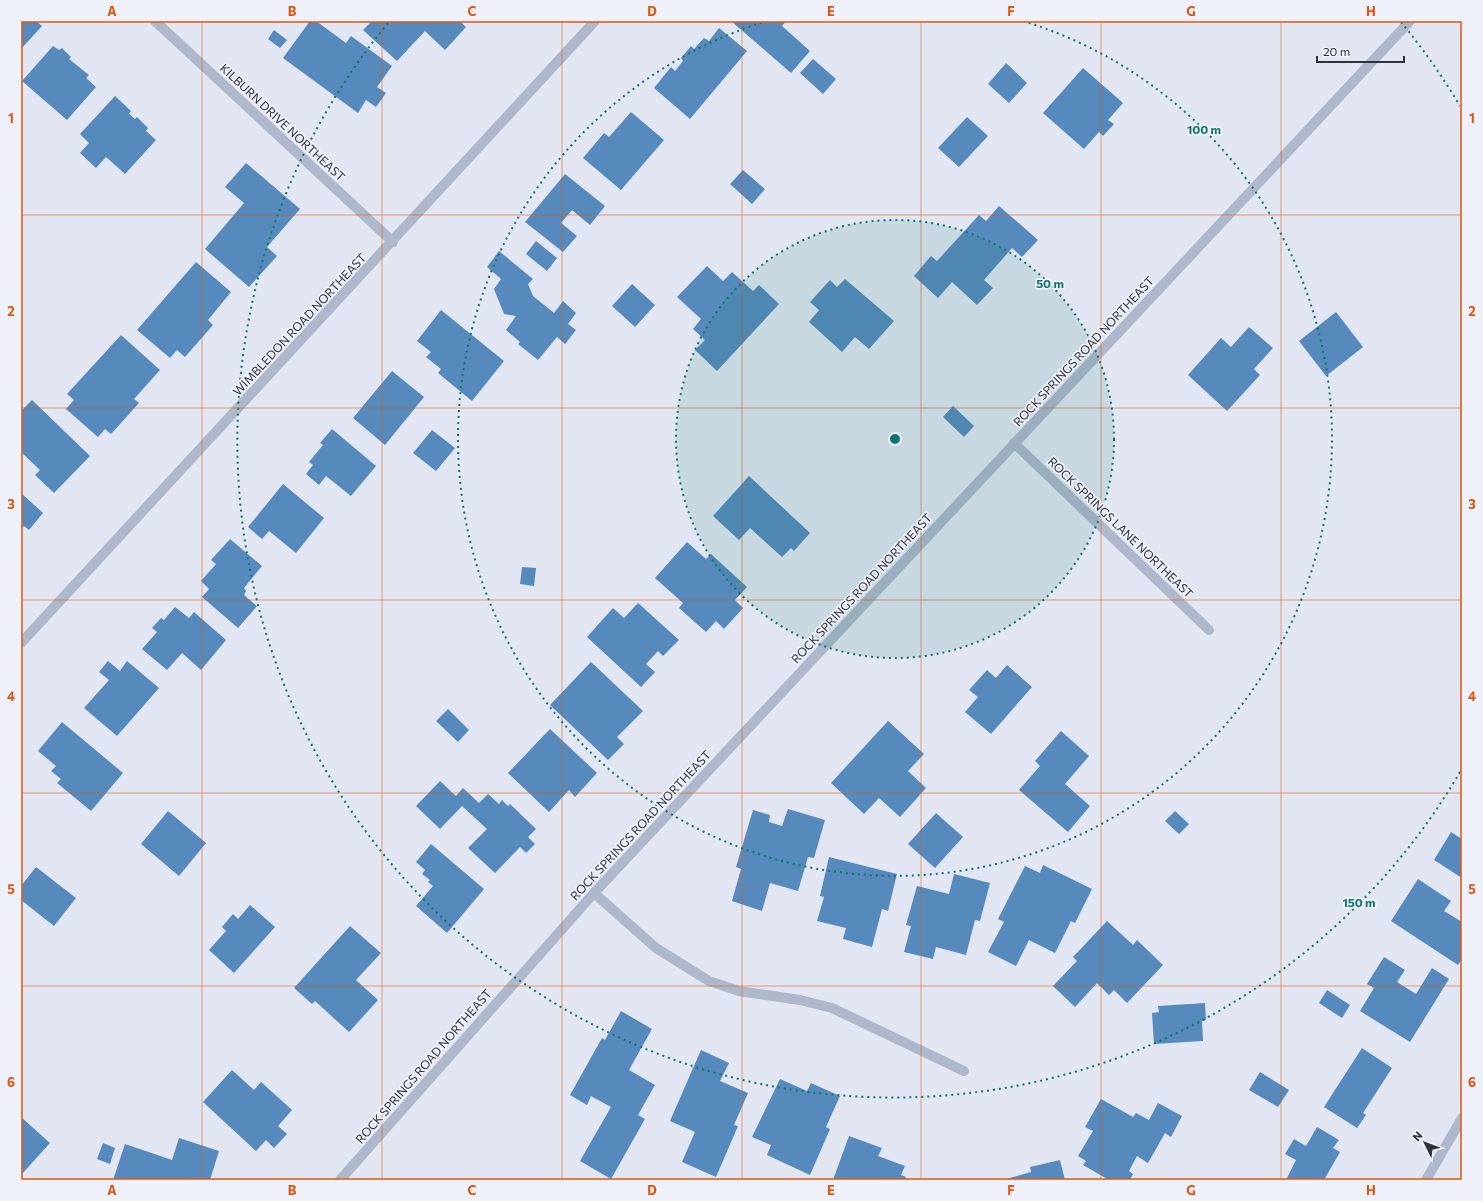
<svg xmlns="http://www.w3.org/2000/svg" width="1483" height="1201" font-family="Commissioner,sans-serif">
<style>
.building{fill:#568abc}
.lines{fill:none;stroke-linecap:round;stroke-linejoin:round}
.minor{stroke:#afb7ca;stroke-width:10}
.grid{fill:none;stroke:#df570e;stroke-width:1;stroke-opacity:0.55}
.ring{fill:none;stroke:#0f766e;stroke-width:2;stroke-dasharray:2 4}
.labels{text-anchor:middle;dominant-baseline:central;stroke-width:3.5;stroke-linejoin:round;paint-order:stroke}
.street-label{font-size:12px;fill:#2c3239;stroke:#eff1fa}
.centre{fill:#0f766e;stroke:#eff1fa;stroke-width:2}
.ring-label{font-size:12px;text-anchor:middle;font-weight:bold;fill:#0f766e;stroke:#eff1fa;stroke-width:3.5;stroke-linejoin:round;paint-order:stroke}
.neatline{fill:none;stroke:#df570e;stroke-width:1.5}
.grid-label{font-size:13px;text-anchor:middle;font-weight:bold;fill:#df570e}
</style>
<rect width="100%" height="100%" fill="#e2e6f2"/>
<path class="building" d="M21,21h15l6,5 -21,23z
M310,21h6l30,22 5,-7 41,30 -15,21 9,6 -10,14 -10,-7 -8,13 -75,-55z
M372,21h88l6,6 -21,23 -20,-19 -28,30 -34,-31z
M731,21h55l-4,5 28,25 -19,22z
M719,28l28,23 -57,68 -36,-31 17,-21 4,4 8,-10 -2,-3 10,-12 3,3 10,-11 5,3z
M274,30l13,10 -7,8 -12,-9z
M53,46l6,4 3,-2 9,9 -2,2 20,16 -3,3 10,9 -29,33 -45,-39z
M813,59l23,20 -13,15 -23,-21z
M1006,63l21,20 -18,20 -21,-19z
M1083,68l40,35 -15,17 6,4 -11,12 -4,-4 -15,17 -41,-36z
M115,96l16,15 -2,3 6,5 2,-2 11,11 -2,3 10,9 -31,34 -19,-17 -10,11 -16,-15 9,-10 -9,-9z
M631,112l33,28 -43,50 -38,-32 21,-25 5,4z
M967,117l21,19 -29,31 -21,-19z
M246,163l54,46 -33,38 10,9 -28,31 -44,-38 39,-46 -19,-16z
M743,170l22,19 -13,15 -22,-20z
M565,174l40,32 -15,19 -18,-15 -11,13 16,13 -14,16 -38,-30z
M999,206l39,34 -16,17 -10,-9 -28,32 9,8 -16,17 -25,-23 -14,16 -24,-22 17,-20 6,5 42,-46 7,6z
M536,241l21,17 -10,13 -21,-17z
M499,251l34,28 -5,5 5,12 21,17 9,-12 13,12 -8,11 8,6 -11,14 -8,-7 -19,23 -20,-16 2,-2 -14,-12 10,-14 -12,-2 -10,-25 7,-10 -14,-12z
M196,262l35,30 -23,28 5,5 -28,32 -8,-7 -7,8 -33,-28z
M707,266l16,15 9,-9 21,19 6,-6 20,19 -62,67 -22,-21 10,-10 -12,-11 8,-10 -24,-22z
M845,279l49,42 -25,28 -14,-12 -13,15 -33,-30 10,-12 -9,-8 20,-22 7,7z
M632,284l23,21 -20,22 -23,-21z
M441,310l63,51 -32,40 -34,-28 3,-4 -15,-12 5,-5 -14,-11z
M1336,312l27,35 -37,29 -27,-35z
M1249,327l24,21 -19,21 6,6 -33,36 -39,-36 33,-37 10,9z
M121,335l39,35 -26,29 5,4 -28,31 -6,-5 -7,8 -32,-28 8,-9 -7,-6z
M392,371l32,26 -39,48 -32,-27z
M32,400l58,56 -36,37 -19,-18 5,-5 -19,-18v-41z
M953,406l21,20 -10,11 -21,-20z
M332,429l44,37 -25,30 -25,-20 -7,9 -13,-11 7,-9 -4,-3 14,-17 -3,-2z
M432,430l23,18 -19,23 -23,-18z
M749,476l61,57 -16,18 -3,-3 -9,9 -32,-29 -11,12 -26,-24z
M283,484l41,34 -28,35 -27,-22 -7,8 -14,-12z
M21,493l22,20 -14,17 -5,-4 -3,3z
M230,539l32,27 -18,22 2,3 -2,4 13,11 -19,22 -36,-31 7,-8 -8,-8 15,-17 -5,-4z
M687,542l19,17 5,-5 36,33 -12,13 8,8 -19,21 -8,-8 -10,11 -27,-24 4,-5 -28,-25z
M522,567l14,1 -2,18 -14,-2z
M638,603l41,37 -16,16 -5,-5 -12,13 9,8 -14,15 -54,-50 26,-29 11,10z
M175,607l14,11 5,-6 32,28 -25,30 -19,-17 -15,17 -25,-21 15,-17 -5,-4 9,-10 3,2z
M108,661l12,10 7,-10 32,27 -42,48 -33,-28 25,-28 -10,-8z
M591,662l52,49 -26,26 7,7 -16,16 -58,-55z
M1007,665l25,22 -41,47 -26,-22 13,-15 -9,-7 18,-20 9,8z
M448,709l21,21 -11,12 -22,-21z
M888,721l36,33 -16,17 18,17 -26,29 -21,-19 -15,16 -33,-31z
M62,722l61,51 -32,38 -34,-28 4,-4 -10,-8 5,-5 -18,-15z
M550,729l47,44 -22,24 -6,-7 -20,22 -41,-39z
M1061,731l28,25 -24,28 25,22 -22,26 -49,-42 21,-24 -5,-5z
M440,781l16,15 7,-8 16,15 9,-9 11,10 3,-4 6,6 2,-2 26,25 -8,8 7,7 -9,9 -6,-6 -25,26 -27,-25 19,-19 -25,-23 -22,23 -24,-23z
M788,809l37,11 -11,38 -6,-1 -10,34 -28,-8 -8,28 -30,-10 9,-32 -5,-2 17,-57 17,5 -1,7 13,4z
M168,811l38,32 -27,33 -38,-32z
M1175,811l14,13 -10,10 -14,-13z
M936,813l27,24 -28,31 -27,-24z
M1451,832l11,7v39l-28,-18z
M431,844l53,45 -37,44 -31,-27 17,-20 -5,-4 2,-2 -8,-6 3,-4 -9,-8z
M829,857l68,17 -9,37 -6,-2 -10,38 -29,-8 3,-11 -29,-7 7,-24 -4,-1z
M1043,865l49,24 -17,34 -4,-2 -16,32 -26,-13 -13,26 -28,-14 16,-30 -6,-3 27,-53 15,7z
M36,867l40,31 -22,28 -33,-26v-14z
M954,874l36,9 -10,38 -5,-1 -9,35 -30,-8 -3,12 -29,-7 7,-26 -5,-1 11,-39 32,8z
M1418,879l33,22 -7,10 18,11v37l-4,6 -67,-44z
M250,905l25,22 -41,46 -25,-23 17,-19 -4,-4 11,-13 5,5z
M1107,921l26,24 4,-5 26,25 -36,38 -13,-13 -5,5 -12,-12 -22,24 -22,-21 24,-25 -4,-4z
M350,926l31,27 -25,27 22,20 -29,32 -34,-31 -3,3 -18,-16z
M1384,957l21,13 -8,12 19,12 16,-26 17,11 -39,63 -50,-31 14,-23 -7,-4z
M1327,990l23,15 -8,13 -23,-15z
M1205,1003l1,17 -4,1 1,20 -49,3 -2,-31 7,-1 -1,-6z
M621,1011l31,18 -23,41 26,15 -17,30 7,4 -34,60 -31,-18 31,-54 -20,-11 -4,9 -17,-10 32,-57 3,2z
M1362,1048l30,20 -29,45 3,2 -9,13 -33,-21z
M701,1050l28,13 -9,18 28,12 -14,32 4,1 -22,51 -34,-15 13,-30 -25,-11z
M232,1070l22,20 7,-8 31,28 -14,16 9,8 -13,14 -8,-8 -10,11 -53,-49z
M1260,1072l29,18 -11,17 -29,-17z
M780,1079l27,12 4,-8 29,13 -14,31 4,2 -20,46 -43,-20 4,-10 -19,-8z
M1101,1099l32,18 3,-4 13,7 9,-17 24,13 -11,21 -6,-4 -17,30 -11,-7 -8,15 4,3 -3,6h-21l-26,-15 3,-4 -8,-5 15,-25 -8,-4z
M21,1117l29,26 -29,32z
M1317,1127l22,13 -6,8 7,4 -16,28h-38l10,-20 -11,-6 9,-15 12,7z
M849,1136l33,12 -4,8 27,10 -4,9 5,2 -1,3h-72z
M179,1138l40,13 -9,29h-97l12,-36 47,16z
M103,1143l12,5 -5,16 -13,-5z
M1060,1160l5,20h-62l28,-8 -1,-5z"/>
<g class="lines">
<path class="minor" d="M155,21l238,221
M1014,443l195,187
M21,643l574,-622
M594,893l62,55 53,33 30,10 61,9 32,8 132,63
M340,1180l254,-287 816,-872
M1426,1180l36,-62"/>
</g>
<path class="grid" d="M202,21v1159M382,21v1159M562,21v1159M742,21v1159M921,21v1159M1101,21v1159M1281,21v1159M21,215h1441M21,408h1441M21,600h1441M21,793h1441M21,986h1441"/>
<circle cx="895" cy="439" r="219" fill="#0f766e" fill-opacity=".12"/>
<g class="ring">
<circle cx="895" cy="439" r="219"/>
<path d="M1023 21A437 437 0 1 1 767 21"/>
<path d="M1460 772A656 656 0 1 1 389 22M1401 22A656 656 0 0 1 1460 106"/>
</g>
<g class="labels">
<g class="street-label">
<text transform="translate(283 122) rotate(43)">KILBURN DRIVE NORTHEAST</text>
<text transform="translate(299 324) rotate(-47)">WIMBLEDON ROAD NORTHEAST</text>
<text transform="translate(1083 351) rotate(-47)">ROCK SPRINGS ROAD NORTHEAST</text>
<text transform="translate(1121 527) rotate(44)">ROCK SPRINGS LANE NORTHEAST</text>
<text transform="translate(861 588) rotate(-47)">ROCK SPRINGS ROAD NORTHEAST</text>
<text transform="translate(640 825) rotate(-47)">ROCK SPRINGS ROAD NORTHEAST</text>
<text transform="translate(423 1066) rotate(-49)">ROCK SPRINGS ROAD NORTHEAST</text>
</g>
</g>
<circle cx="895" cy="439" r="6" class="centre"/>
<g class="ring-label">
<text x="1204" y="134">100 m</text>
<text x="1050" y="288">50 m</text>
<text x="1359" y="907">150 m</text>
</g>
<rect width="1483" height="1201" fill="none" stroke="#eff1fa" stroke-width="44"/>
<g transform="translate(1425 1143) rotate(312)" stroke="#eff1fa" stroke-width="3" paint-order="stroke">
<path d="M0-3L7 15L0 10L-7 15Z" fill="#2c3239"/>
<text y="-6" font-size="11" font-weight="bold" text-anchor="middle" fill="#2c3239">N</text>
</g>
<path d="M1317 56v6h87v-6" fill="none" stroke="#2c3239" stroke-width="2"/>
<text x="1323" y="56" font-size="12" fill="#2c3239" stroke="#eff1fa" stroke-width="3" paint-order="stroke">20 m</text>
<rect x="22" y="22" width="1439" height="1157" class="neatline"/>
<g class="grid-label">
<text x="112" y="16">A</text>
<text x="292" y="16">B</text>
<text x="472" y="16">C</text>
<text x="652" y="16">D</text>
<text x="831" y="16">E</text>
<text x="1011" y="16">F</text>
<text x="1191" y="16">G</text>
<text x="1371" y="16">H</text>
<text x="11" y="123">1</text>
<text x="1472" y="123">1</text>
<text x="11" y="316">2</text>
<text x="1472" y="316">2</text>
<text x="11" y="509">3</text>
<text x="1472" y="509">3</text>
<text x="11" y="701">4</text>
<text x="1472" y="701">4</text>
<text x="11" y="894">5</text>
<text x="1472" y="894">5</text>
<text x="11" y="1087">6</text>
<text x="1472" y="1087">6</text>
<text x="112" y="1195">A</text>
<text x="292" y="1195">B</text>
<text x="472" y="1195">C</text>
<text x="652" y="1195">D</text>
<text x="831" y="1195">E</text>
<text x="1011" y="1195">F</text>
<text x="1191" y="1195">G</text>
<text x="1371" y="1195">H</text>
</g>
</svg>
